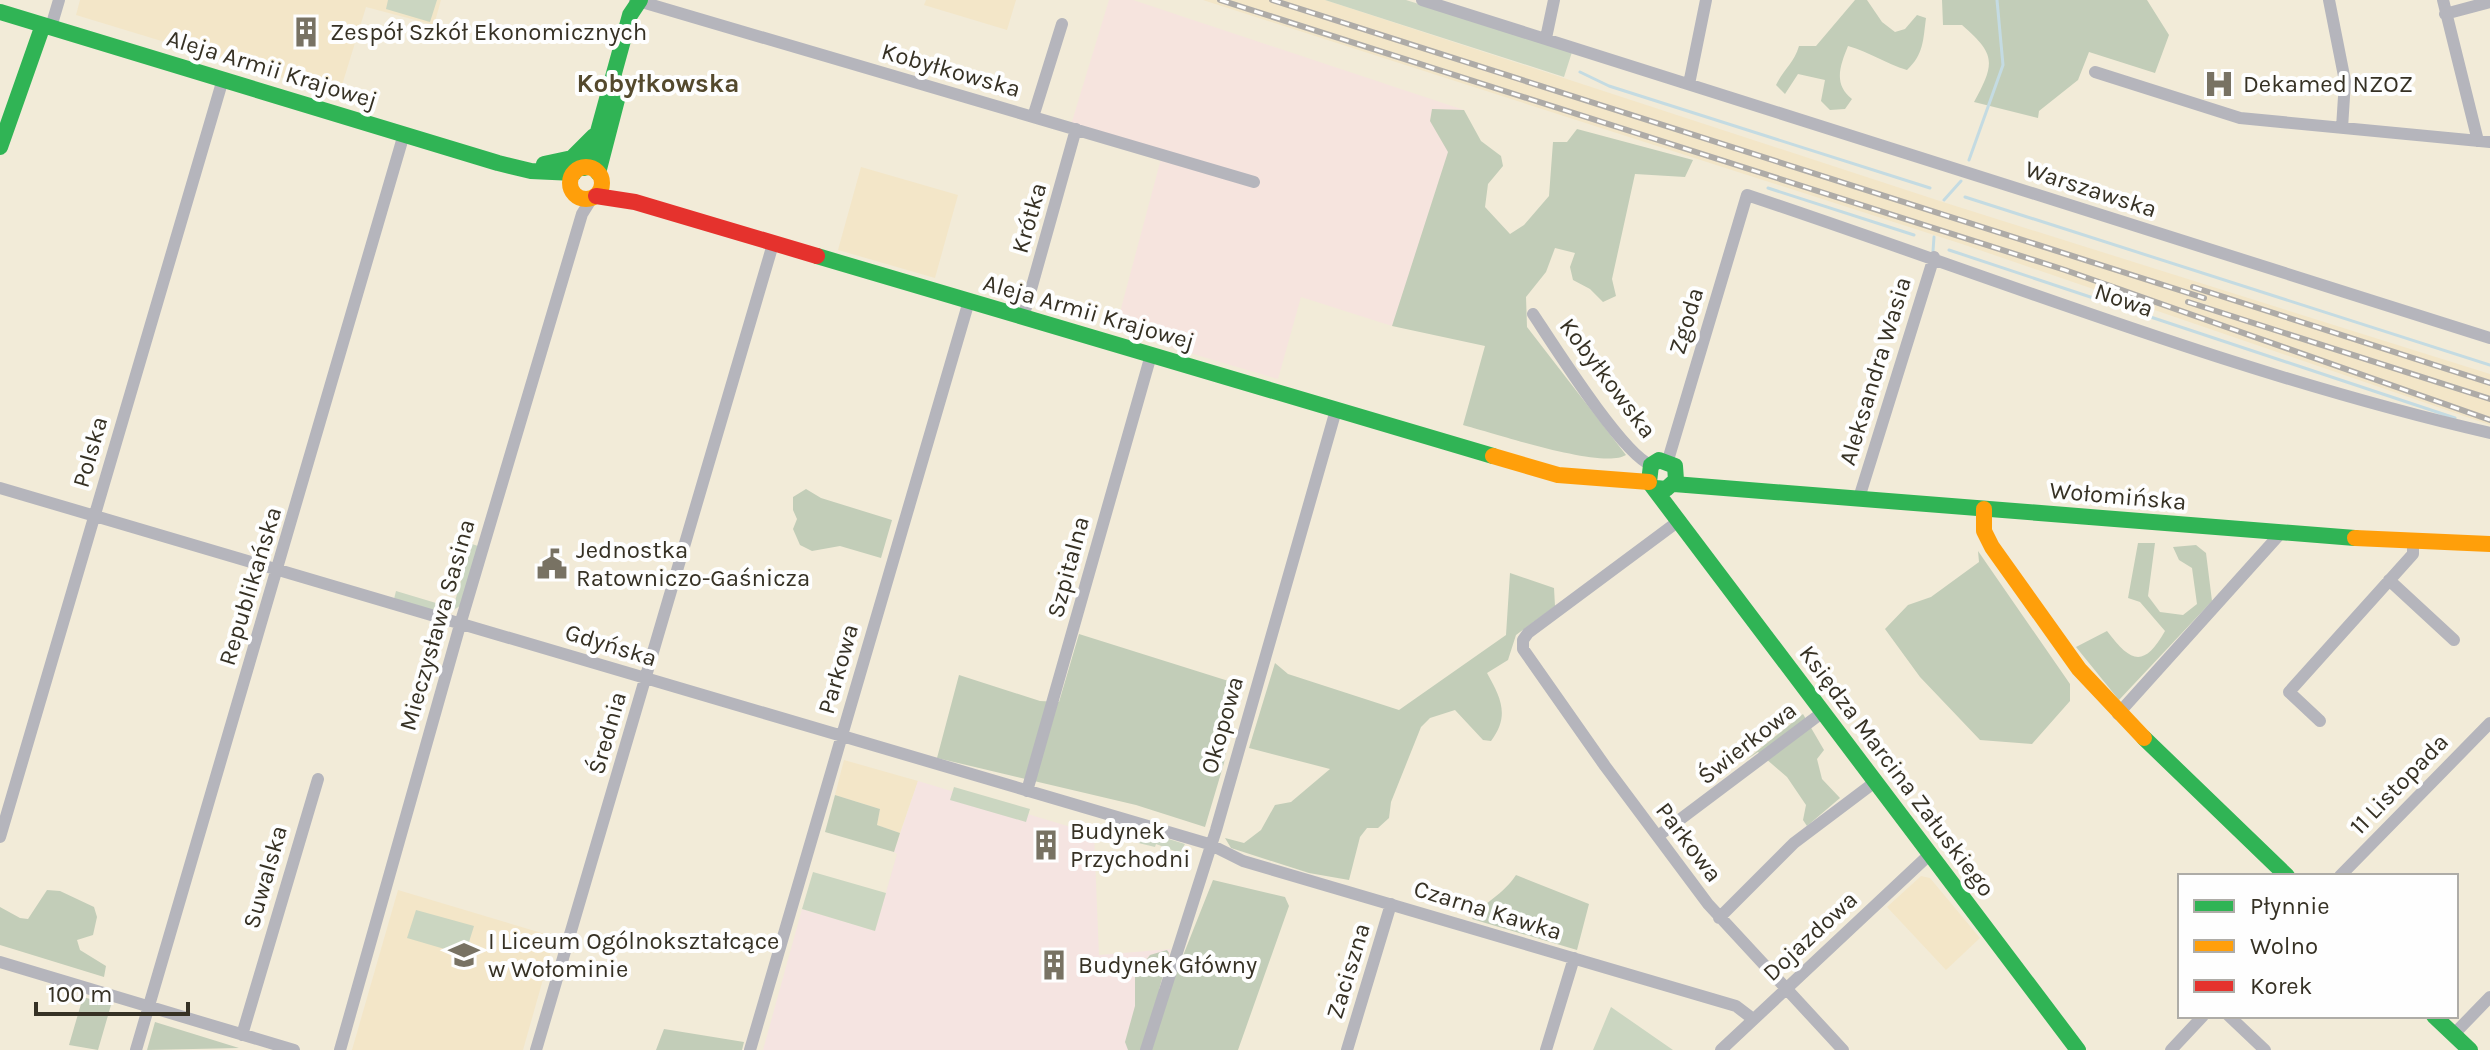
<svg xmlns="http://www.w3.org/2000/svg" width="2490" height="1050" font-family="Karla,sans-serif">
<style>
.built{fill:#f3e6c8}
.industrial{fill:#f6e4de}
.medical{fill:#f5e4e1}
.green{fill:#cbd6c1}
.forest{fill:#c2cdb8}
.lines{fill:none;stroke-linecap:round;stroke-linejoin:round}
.stream{stroke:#c4dbe2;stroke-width:3}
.street{stroke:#b5b5bc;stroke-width:12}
.fast{stroke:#30b455;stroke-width:16}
.slow{stroke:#ff9f0a;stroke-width:16}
.jam{stroke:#e5322d;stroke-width:16}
.rail-casing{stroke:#aeaba7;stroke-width:6}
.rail{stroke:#fefefe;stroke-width:3;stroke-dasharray:9;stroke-linecap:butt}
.labels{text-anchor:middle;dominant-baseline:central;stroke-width:8;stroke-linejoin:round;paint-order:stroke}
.poi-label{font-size:24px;fill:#363124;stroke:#fefefe;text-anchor:start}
.street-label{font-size:24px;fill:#363124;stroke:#fefefe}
.neighbourhood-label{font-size:26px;font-weight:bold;fill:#54492d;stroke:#fefefe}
</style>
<rect width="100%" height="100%" fill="#f2ebd8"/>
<path class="built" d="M80,0h361l-7,25 -68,-18 -27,88 -263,-80z
M926,0h90l-9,30 -83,-25z
M1203,0h122l621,203 544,171v51l-528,-181z
M861,167l97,28 -23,83 -97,-28z
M844,760l74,21 -18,52 -23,-8 3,-16 -45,-14z
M1921,876l9,2 50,60 -34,32 -59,-63z
M398,890l157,47 -32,113h-171z"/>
<path class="industrial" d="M1109,0h24l331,110 -72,216 -91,-29 -23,82 -163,-48 47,-176 -92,-27z"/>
<path class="medical" d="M918,781l176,53 5,121 72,-6 -29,101h-379l39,-141 73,22 22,-77 -3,-2z"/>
<path class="green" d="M388,0h49l-7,22 -44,-13z
M1325,0h81l166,52 -8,25z
M472,544l6,2 -18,60 -13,8 -53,-15 2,-8 50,15 9,-5z
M954,787l76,22 -4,13 -76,-22z
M1129,827l56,17 -5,9 -24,-9 -1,3 -29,-7 -8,-10z
M813,872l73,21 -11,38 -73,-22z
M416,910l58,16 -9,29 -58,-17z
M1611,1007l62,43h-80z"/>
<path class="forest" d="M1855,0h12l15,22 13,10 10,-3 12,-14 9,3c-3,22 -2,36 -19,52 -21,-6 -37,-18 -59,-24 -8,20 -15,38 4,53l-7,10 -15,1 -9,-9 4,-21 -27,-6 -13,20 -9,-9c8,-16 18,-22 23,-39h17z
M1942,0h205l22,35 -14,38 -66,-21 -11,28 -39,31 -1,7 -64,-16c22,-40 21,-48 -12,-77h-19z
M1432,109l32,1 17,31 20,15 2,10 -15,18 -3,23 25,27 14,-9 25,-29 4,-54h14l10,-13 116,31 -8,17 -50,-3 -23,105 4,17 -13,6 -13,-13 -17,-9 -3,-13 5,-14 -20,-5 -9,24 -20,25 1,30 99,128c-23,15 -132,-22 -163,-30l22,-79 -93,-20 56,-174 -18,-31z
M806,489l15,9 71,22 -11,38 -41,-12 -28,5 -12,-6 -7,-16 4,-10 -4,-9v-13z
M2138,543h17l-7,53 12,16 23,3 14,-11 -5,-36 -13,-8 -6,-13 23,-2 10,8 6,48 -93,99 -43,-53 31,-16c24,32 37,37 58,0l-25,-29 -12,-4z
M1978,551l92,133v17l-38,43 -52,-4 -60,-63 -35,-48 23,-24 23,-8 48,-35z
M1510,573l44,15 1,18 -39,29 -8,25 -21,13c14,25 23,43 4,68l-8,-1 -28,-30 -25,8 -9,9 -30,75 -2,16 -11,10h-11l-7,9 -11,43 -40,-7 -78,-25 -6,-10 19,5 17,-13 14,-25 16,-3 39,-33 -81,-21 26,-85 13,11 111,36 107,-75z
M1079,634l159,50 -14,79 -19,64 -69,-22 -199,-47 22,-83 81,26 19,1z
M1803,714l21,36 -7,9 5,20 18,19 -33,28 -4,-6 3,-15 -19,-28 -29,-25 -12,8z
M835,795l45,14 -3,16 23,8 -6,19 -69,-20z
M1516,875l73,29 -12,46 -105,-31c14,-19 30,-23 44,-44z
M1213,880l72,17 4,9 -51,144h-110l-3,-8 10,-36v-31l15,-20 17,-5 2,3 -10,37 12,-4z
M47,890l13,1 34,16 3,10 -4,18 -16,5 3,10 26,16 -2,11 -104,-32v-38l20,11 8,1z
M83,997l28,8 -13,45 -29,-5z
M155,1022l84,26 -92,2z
M664,1029l80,13 -2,8h-86z"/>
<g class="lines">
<path class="stream" d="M1580,72l29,14 321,102
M1969,160l34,-95 -6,-65
M1768,188l146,47
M1965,197l525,168
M1944,200l17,-19
M1949,250l506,168
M1933,251l1,-14"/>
<path class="street" d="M635,0l619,182
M1422,0l1068,338
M2329,0l16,81 -3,47
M2443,0l35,141
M2445,14l45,-12
M51,27l8,-27
M1546,38l8,-38
M2095,72l145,46 250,24
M1689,84l17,-84
M1033,117l29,-93
M1533,314c20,30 89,140 118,151
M1023,318l53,-189
M1668,460l79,-265c246,82 490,180 743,238
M0,488l1209,356 34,17 493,145 17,13
M1859,498l75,-241
M1680,520l-152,113 -5,7v9l82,117 103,138 135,146
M2389,580l65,60
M2118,714l162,-180
M2320,721l-31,-29 124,-138v-14
M1027,791l124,-436
M1658,836l165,-124
M0,837l223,-758
M2340,876l150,-153
M1719,918l75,-75 81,-61
M0,962l294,88
M2229,1016l36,34
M2454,1034l36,-37
M242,1035l76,-256
M136,1050l268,-916
M340,1050l122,-432 120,-404 10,-16
M536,1050l237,-806
M750,1050l219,-749
M1146,1050l70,-220 120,-420
M1347,1050l44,-146
M1546,1050l28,-92
M1721,1050l208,-195
M2171,1050l32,-34"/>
<path class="fast" d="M0,12l498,151 33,8 43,2
M0,147l43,-122
M544,164l28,-6 22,-22
M584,168l7,-11 39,-142 10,-15
M598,173l21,-81
M817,256l676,200
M1674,484l681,54
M1656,488l10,1 10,-9 -1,-14 -16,-6 -8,5 -2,17 429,568
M2144,738l143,138
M2434,1016l36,34"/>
<path class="slow" d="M570 183a16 16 0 1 1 32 0a16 16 0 1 1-32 0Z
M1493,456l65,19 91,7
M1984,509v22l8,16 87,122 65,69
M2355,538l135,6"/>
<path class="jam" d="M596,196l39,6 182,54"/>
<g class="rail-casing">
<path id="rail" d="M1220,0l845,270 425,150
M1272,0l932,298
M2193,287l297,96
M2188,302l302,97"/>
</g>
<use href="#rail" class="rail"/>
</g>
<defs>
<g id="building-bare" transform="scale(2.4)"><path d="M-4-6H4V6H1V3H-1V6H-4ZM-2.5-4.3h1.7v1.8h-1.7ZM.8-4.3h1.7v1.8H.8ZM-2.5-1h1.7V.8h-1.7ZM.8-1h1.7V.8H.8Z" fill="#787263" stroke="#fefefe" stroke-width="2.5" paint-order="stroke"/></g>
<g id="hospital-bare" transform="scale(2.4)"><path d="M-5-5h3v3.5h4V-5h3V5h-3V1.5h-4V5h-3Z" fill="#787263" stroke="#fefefe" stroke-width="2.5" paint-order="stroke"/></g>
<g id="civic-bare" transform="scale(2.4)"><path d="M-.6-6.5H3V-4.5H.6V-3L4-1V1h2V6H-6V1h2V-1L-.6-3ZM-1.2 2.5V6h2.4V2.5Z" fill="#787263" stroke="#fefefe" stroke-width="2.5" paint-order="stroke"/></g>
<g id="school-bare" transform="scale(2.4)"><path d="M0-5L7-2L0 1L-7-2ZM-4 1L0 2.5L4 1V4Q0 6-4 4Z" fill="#787263" stroke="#fefefe" stroke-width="2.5" paint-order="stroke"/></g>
</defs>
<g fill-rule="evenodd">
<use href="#building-bare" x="306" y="32"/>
<use href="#hospital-bare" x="2219" y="84"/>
<use href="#civic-bare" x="552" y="564"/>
<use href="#building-bare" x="1046" y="845"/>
<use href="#school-bare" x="464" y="955"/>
<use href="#building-bare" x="1054" y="965"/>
</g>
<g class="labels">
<g class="poi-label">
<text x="330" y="32">Zespół Szkół Ekonomicznych</text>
<text x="2243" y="84">Dekamed NZOZ</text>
<text x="576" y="550">Jednostka<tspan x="576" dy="28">Ratowniczo-Gaśnicza</tspan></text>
<text x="1070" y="831">Budynek<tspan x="1070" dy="28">Przychodni</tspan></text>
<text x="488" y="941">I Liceum Ogólnokształcące<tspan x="488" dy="28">w Wołominie</tspan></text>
<text x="1078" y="965">Budynek Główny</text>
</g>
<g class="street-label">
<text transform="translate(272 69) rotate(17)">Aleja Armii Krajowej</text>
<text transform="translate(951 70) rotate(16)">Kobyłkowska</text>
<text transform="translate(2091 189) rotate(18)">Warszawska</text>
<text transform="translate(1029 218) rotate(-74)">Krótka</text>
<text transform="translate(2124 300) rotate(19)">Nowa</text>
<text transform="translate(1089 312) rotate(16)">Aleja Armii Krajowej</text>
<text transform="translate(1686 321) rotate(-73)">Zgoda</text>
<text transform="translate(1875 371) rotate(-73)">Aleksandra Wasia</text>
<text transform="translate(1608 378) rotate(53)">Kobyłkowska</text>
<text transform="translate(90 452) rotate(-74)">Polska</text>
<text transform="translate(2118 496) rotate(5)">Wołomińska</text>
<text transform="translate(1068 567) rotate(-75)">Szpitalna</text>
<text transform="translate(250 586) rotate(-73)">Republikańska</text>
<text transform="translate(437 625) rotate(-74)">Mieczysława Sasina</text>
<text transform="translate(611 645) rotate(17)">Gdyńska</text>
<text transform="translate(838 669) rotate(-74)">Parkowa</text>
<text transform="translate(1222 725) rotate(-74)">Okopowa</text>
<text transform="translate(607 733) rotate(-74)">Średnia</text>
<text transform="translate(1747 743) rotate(-38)">Świerkowa</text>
<text transform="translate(1897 771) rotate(53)">Księdza Marcina Załuskiego</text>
<text transform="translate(2399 784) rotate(-46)">11 Listopada</text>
<text transform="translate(1689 842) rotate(53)">Parkowa</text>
<text transform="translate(265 877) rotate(-74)">Suwalska</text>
<text transform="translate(1488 910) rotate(17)">Czarna Kawka</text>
<text transform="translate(1810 936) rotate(-43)">Dojazdowa</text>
<text transform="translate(1348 971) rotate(-73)">Zaciszna</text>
</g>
<g class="neighbourhood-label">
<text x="658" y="83">Kobyłkowska</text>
</g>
</g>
<rect x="2178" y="874" width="280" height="144" fill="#fefefe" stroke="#aeaca7" stroke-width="2"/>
<rect x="2194" y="900" width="40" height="12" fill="#30b455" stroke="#aeaca7" stroke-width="2"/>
<text x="2250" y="914" font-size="24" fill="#363124">Płynnie</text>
<rect x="2194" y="940" width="40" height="12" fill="#ff9f0a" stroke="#aeaca7" stroke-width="2"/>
<text x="2250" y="954" font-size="24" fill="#363124">Wolno</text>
<rect x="2194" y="980" width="40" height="12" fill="#e5322d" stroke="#aeaca7" stroke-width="2"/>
<text x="2250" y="994" font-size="24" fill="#363124">Korek</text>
<path d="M36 1002v12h152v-12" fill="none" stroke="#363124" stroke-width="4"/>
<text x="48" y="1002" font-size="24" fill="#363124" stroke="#fefefe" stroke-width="6" paint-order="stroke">100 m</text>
</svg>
